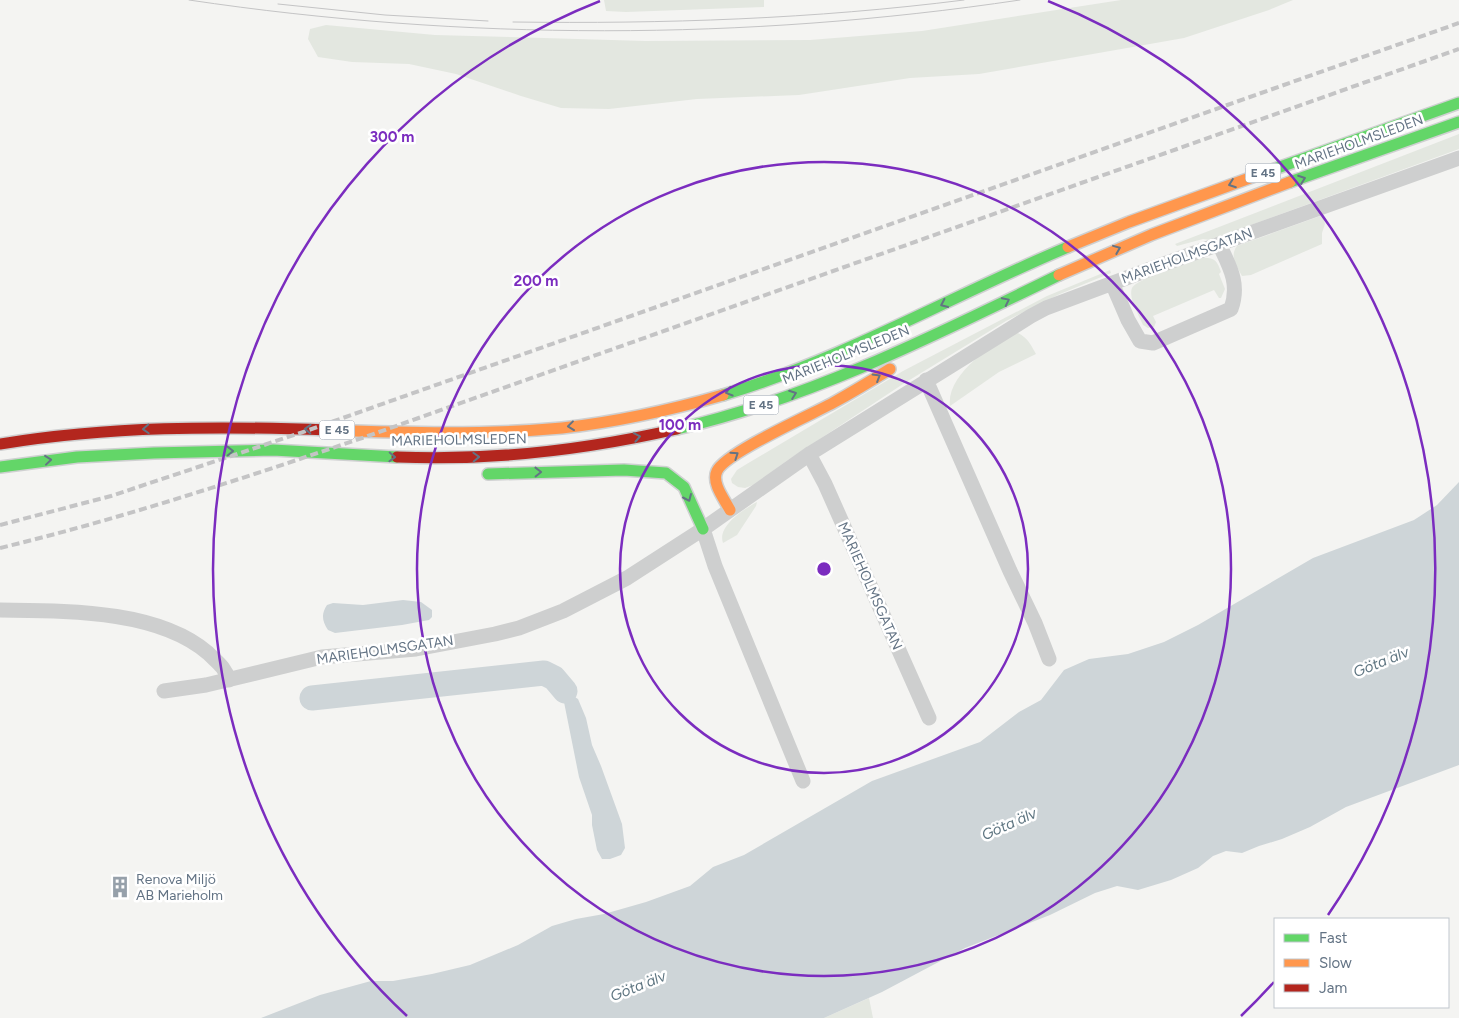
<svg xmlns="http://www.w3.org/2000/svg" width="1459" height="1018" font-family="Figtree,sans-serif">
<style>
.green{fill:#e3e7e0}
.water{fill:#ced5d8}
.lines{fill:none;stroke-linecap:round;stroke-linejoin:round}
.river{stroke:#ced5d8;stroke-width:25}
.fast-casing{stroke:#cfd0d1;stroke-width:14}
.slow-casing{stroke:#cfd0d1;stroke-width:14}
.jam-casing{stroke:#cfd0d1;stroke-width:14}
.street{stroke:#cecfcf;stroke-width:15}
.fast{stroke:#63d668;stroke-width:11}
.slow{stroke:#ff974d;stroke-width:11}
.jam{stroke:#b3261e;stroke-width:11}
.tram{stroke:#c4c4c5;stroke-width:1}
.rail{stroke:#c4c4c5;stroke-width:4;stroke-dasharray:8 4;stroke-linecap:butt}
.oneway{stroke:#637384}
.ring{fill:none;stroke:#7b2cbf;stroke-width:2.5}
.labels{text-anchor:middle;dominant-baseline:central;stroke-width:5;stroke-linejoin:round;paint-order:stroke}
.shield{fill:#fff;stroke:#929da9;stroke-width:1}
.shield-label{font-size:12px;font-weight:bold;fill:#637384}
.street-label{font-size:14px;fill:#637384;stroke:#fff}
.poi-label{font-size:14px;fill:#637384;stroke:#fff;text-anchor:start}
.water-label{font-size:15px;font-style:italic;fill:#5e7581;stroke:#fff}
.centre{fill:#7b2cbf;stroke:#fff;stroke-width:2.5}
.ring-label{font-size:15px;text-anchor:middle;font-weight:bold;fill:#7b2cbf;stroke:#fff;stroke-width:5;stroke-linejoin:round;paint-order:stroke}
</style>
<rect width="100%" height="100%" fill="#f4f4f2"/>
<path class="green" d="M604,0h160v7l-138,5 -20,-1z
M1121,0h172l-24,10 -85,28 -205,36 -69,4 -111,17 -102,4 -88,10 -48,-1 -40,-12 -65,-22 -47,-10 -57,-2 -34,-5 -10,-18 2,-10 16,-4 109,10 109,3 101,3 165,-1 112,-9z
M1459,134v15l-249,91 -7,-1 -26,7 -2,-2z
M1323,215l2,9 -3,9v11l-71,31 -9,1c-5,-9 -13,-20 -5,-30z
M1200,258c14,-1 17,2 21,14l-2,2 6,15 -4,9h-2l-5,-8 -61,26 3,6 -2,5 -6,1 -5,-3c-4,-10 -15,-27 -11,-37 3,-8 57,-26 68,-30z
M1110,270l1,3 -51,21 -54,27 -103,63 -115,76 -35,25 -8,3 -7,-1 -6,-4 -1,-4 6,-9 8,-5 158,-94 144,-75z
M1018,333c10,5 13,12 18,21l-37,18 -49,34c-4,-31 43,-64 68,-73z
M757,502l-1,4 -19,29 -14,8c-6,-17 21,-34 34,-41z
M869,998l4,20h-49z"/>
<path class="water" d="M1459,482v283l-113,42 -36,20 -28,12 -23,7 -17,7 -16,-2 -13,5 -15,12 -27,12 -33,10 -21,-4 -22,7 -45,22 -85,33 -83,44 -58,26h-563l59,-23 51,-14h22l39,-7 38,-9 48,-20 34,-19 24,-7 28,-5 42,-12 44,-16 23,-19 31,-12 128,-74 108,-39 39,-30 22,-12 23,-30 25,-11 39,-5 36,-12 34,-17 115,-67 101,-38 23,-15z
M403,600l18,2 11,8v7l-3,3 -27,5 -67,8 -7,-3c-6,-9 -7,-16 -1,-25l6,-2 30,2z
M565,691l13,8 8,19 6,27 9,21 21,58 3,24 -4,7 -11,4h-8l-5,-9 -5,-25v-10l-13,-38 -15,-75 -1,-8z"/>
<g class="lines">
<path class="river" d="M312,698l232,-25 10,5 11,13"/>
<g class="fast-casing">
<path id="fast" d="M1258,175l201,-72
M1290,182l169,-60
M723,395c121,-36 230,-100 345,-148
M677,429c134,-31 259,-94 382,-154
M0,467l77,-10 77,-4 119,-3 124,7
M488,474l136,-4 42,3 18,14 19,42"/>
</g>
<g class="slow-casing">
<path id="slow" d="M1068,247l61,-25 129,-47
M1059,275l92,-40 139,-53
M329,430c78,3 156,5 233,-2 54,-6 109,-18 161,-33
M730,510c-5,-10 -19,-27 -13,-39 8,-18 93,-56 114,-67 20,-11 40,-23 59,-35"/>
</g>
<g class="jam-casing">
<path id="jam" d="M0,444c110,-18 218,-18 329,-14
M397,457c94,4 188,-7 280,-28"/>
</g>
<path class="street" d="M1112,283l16,37 12,21 13,2 78,-34c9,-25 -1,-42 -12,-65
M926,380l84,191 25,52 14,36
M809,454l16,30 104,234
M703,529l12,37 88,215
M0,610c64,1 157,-1 208,43 10,10 16,13 21,27
M164,691l42,-6 116,-28 94,-8 79,-15 24,-6 44,-17 64,-33 76,-49 108,-76 220,-137 15,-8 115,-43 298,-107"/>
<use href="#fast" class="fast"/>
<use href="#slow" class="slow"/>
<use href="#jam" class="jam"/>
<path class="tram" d="M189,0c275,41 556,41 831,0
M278,4l107,11 103,6
M513,22c151,2 301,-3 451,-22"/>
<path class="rail" d="M0,525l111,-29 195,-65 1153,-408
M0,548c124,-30 244,-70 365,-111l1094,-388"/>
</g>
<defs><path id="oneway-chevron" d="M-2-3.5L2.5 0L-2 3.5" fill="none" stroke-width="1.6" stroke-linecap="round" stroke-linejoin="round" transform="scale(1.25)"/></defs>
<g class="oneway">
<use href="#oneway-chevron" transform="translate(1302 179) rotate(-20)"/>
<use href="#oneway-chevron" transform="translate(1232 184) rotate(160)"/>
<use href="#oneway-chevron" transform="translate(1117 249) rotate(-22)"/>
<use href="#oneway-chevron" transform="translate(1006 301) rotate(-26)"/>
<use href="#oneway-chevron" transform="translate(944 304) rotate(155)"/>
<use href="#oneway-chevron" transform="translate(877 377) rotate(-31)"/>
<use href="#oneway-chevron" transform="translate(729 392) rotate(164)"/>
<use href="#oneway-chevron" transform="translate(793 394) rotate(-20)"/>
<use href="#oneway-chevron" transform="translate(571 426) rotate(173)"/>
<use href="#oneway-chevron" transform="translate(146 429) rotate(177)"/>
<use href="#oneway-chevron" transform="translate(308 429) rotate(-178)"/>
<use href="#oneway-chevron" transform="translate(637 437) rotate(-11)"/>
<use href="#oneway-chevron" transform="translate(230 451) rotate(-1)"/>
<use href="#oneway-chevron" transform="translate(735 455) rotate(-34)"/>
<use href="#oneway-chevron" transform="translate(392 457) rotate(2)"/>
<use href="#oneway-chevron" transform="translate(476 457) rotate(-2)"/>
<use href="#oneway-chevron" transform="translate(48 460) rotate(-6)"/>
<use href="#oneway-chevron" transform="translate(538 472) rotate(-1)"/>
<use href="#oneway-chevron" transform="translate(688 498) rotate(66)"/>
</g>
<g class="ring">
<circle cx="824" cy="569" r="204"/>
<circle cx="824" cy="569" r="407"/>
<path d="M1274 982A611 611 0 0 1 1241 1016M407 1016A611 611 0 0 1 600 1M1048 1A611 611 0 0 1 1328 915"/>
</g>
<defs>
<g id="building-bare" transform="scale(1.725)"><path d="M-4-6H4V6H1V3H-1V6H-4ZM-2.5-4.3h1.7v1.8h-1.7ZM.8-4.3h1.7v1.8H.8ZM-2.5-1h1.7V.8h-1.7ZM.8-1h1.7V.8H.8Z" fill="#96a0aa" stroke="#fff" stroke-width="2.5" paint-order="stroke"/></g>
</defs>
<g fill-rule="evenodd">
<use href="#building-bare" x="120" y="887"/>
</g>
<g class="labels">
<g class="shield">
<rect x="1245.5" y="163.5" width="35" height="19" rx="4"/>
<rect x="743.5" y="395.5" width="35" height="19" rx="4"/>
<rect x="319.5" y="420.5" width="35" height="19" rx="4"/>
</g>
<g class="shield-label">
<text x="1263" y="173">E 45</text>
<text x="761" y="405">E 45</text>
<text x="337" y="430">E 45</text>
</g>
<g class="street-label">
<text transform="translate(1359 142) rotate(-20)">MARIEHOLMSLEDEN</text>
<text transform="translate(1187 256) rotate(-20)">MARIEHOLMSGATAN</text>
<text transform="translate(846 355) rotate(-22)">MARIEHOLMSLEDEN</text>
<text transform="translate(459 440) rotate(-1)">MARIEHOLMSLEDEN</text>
<text transform="translate(870 586) rotate(66)">MARIEHOLMSGATAN</text>
<text transform="translate(385 650) rotate(-8)">MARIEHOLMSGATAN</text>
</g>
<g class="poi-label">
<text x="136" y="879">Renova Miljö<tspan x="136" dy="16">AB Marieholm</tspan></text>
</g>
<g class="water-label">
<text transform="translate(1381 662) rotate(-22)">Göta älv</text>
<text transform="translate(1009 824) rotate(-24)">Göta älv</text>
<text transform="translate(638 986) rotate(-22)">Göta älv</text>
</g>
</g>
<circle cx="824" cy="569" r="8" class="centre"/>
<g class="ring-label">
<text x="392" y="142">300 m</text>
<text x="536" y="286">200 m</text>
<text x="680" y="430">100 m</text>
</g>
<rect x="1274" y="918" width="175" height="90" fill="#ffffff" stroke="#c1c7ce"/>
<rect x="1284" y="934" width="25" height="8" fill="#63d668" stroke="#c1c7ce"/>
<text x="1319" y="943" font-size="15" fill="#637384">Fast</text>
<rect x="1284" y="959" width="25" height="8" fill="#ff974d" stroke="#c1c7ce"/>
<text x="1319" y="968" font-size="15" fill="#637384">Slow</text>
<rect x="1284" y="984" width="25" height="8" fill="#b3261e" stroke="#c1c7ce"/>
<text x="1319" y="993" font-size="15" fill="#637384">Jam</text>
</svg>
